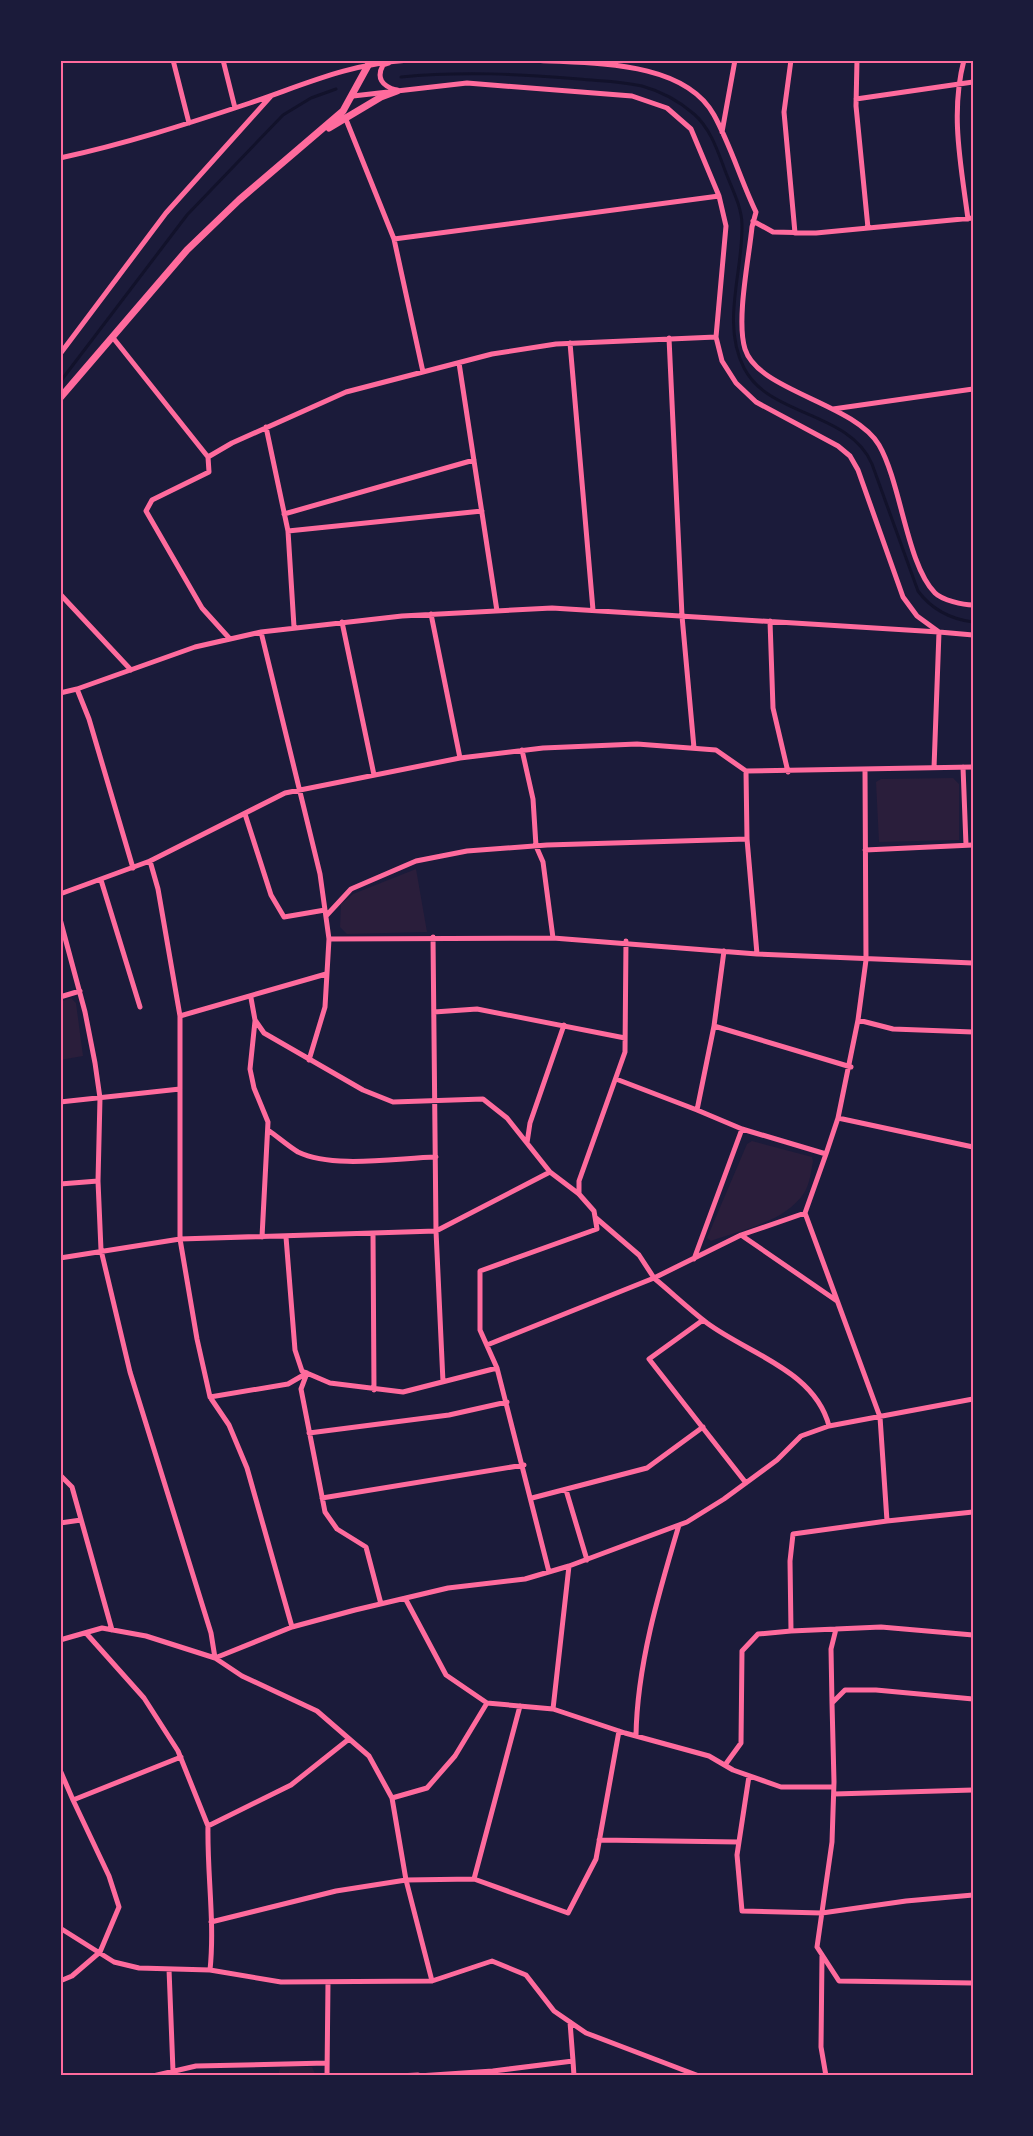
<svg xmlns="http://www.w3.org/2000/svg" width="1033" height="2136" font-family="'Noto Sans',sans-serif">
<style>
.green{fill:#2a1e3b}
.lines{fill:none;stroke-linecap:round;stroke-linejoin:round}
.stream{stroke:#12122b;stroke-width:3}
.minor{stroke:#ff6b9d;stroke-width:5}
.tertiary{stroke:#ff6b9d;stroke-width:7}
.neatline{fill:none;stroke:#ff6b9d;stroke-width:2}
</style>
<rect width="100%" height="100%" fill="#1b1b3a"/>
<path class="green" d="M953,778l6,6v56l-80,2 -3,-60 5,-3z
M416,869l11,63 -80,2 -7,-7 1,-23 12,-10z
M71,998l5,5 7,53 -23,4v-58z
M752,1141l60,16 1,4c-2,10 -3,23 -9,32 -19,29 -63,37 -93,48l-4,-3 40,-94z
M285,2066l27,1 4,9h-38l2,-8z"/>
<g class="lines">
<path class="stream" d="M401,77c60,-6 119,-3 178,2 21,2 42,2 63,7 18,5 37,15 52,28 17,15 24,38 32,59 6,16 16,34 16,52 1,47 -21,98 2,143 25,49 105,43 128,96l46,127c14,19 32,28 55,31
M60,382l127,-167 96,-100 28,-17 25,-9"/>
<path class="minor" d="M173,60l16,63
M223,60l12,48
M533,60c56,4 150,-1 181,55 17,31 27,66 42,97l-4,15c-3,31 -16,93 -7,122 13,42 109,54 134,96 22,38 28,120 56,148 7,7 28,12 38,12
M791,60l-7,52 11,121
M857,60l-1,46 12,122
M964,60c-14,53 -3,105 4,159
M389,63l-6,2c-7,13 -1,21 13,25
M353,96l114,-13 165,13 35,12 24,21 28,67 7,30 -10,111 6,24 14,22 20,19 82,44 12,10 8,14 45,127 14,19 22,16 34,3
M856,99l117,-17
M345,117l49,122 29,133
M722,132l13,-72
M60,158c65,-14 127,-34 190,-55 56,-19 98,-39 159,-43
M753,221l20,11 43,1 157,-15
M394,239l325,-43
M669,338l13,278 12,132
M114,339l94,118 1,15 -57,28 -6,11 56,97 28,31
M570,343l23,267
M60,354l106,-141 105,-117
M459,363l38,248
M833,409l140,-20
M266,427l22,104 194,-20
M208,457l24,-14 114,-51 146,-38 64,-10 160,-7
M284,514l190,-54
M288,531l6,96
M60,594l71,76
M431,614l29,144
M770,621l3,87 15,64
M342,622l32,153
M261,632l59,242 9,65 -4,68 -16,53
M77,689l12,30 44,149
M60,693l17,-4 118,-42 66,-15 141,-16 150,-8 387,24 -5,136
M522,750l11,49 3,47 7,16 10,76
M963,767l3,78
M746,771l227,-4
M245,814l26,81 13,22 41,-7
M865,850l108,-5
M150,861l8,28 22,127v223l17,100 13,58 19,28 18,43 45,159
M101,880l39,127
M60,894l90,-33 135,-68 175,-35 83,-10 94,-4 79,6 30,21 1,68 10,115
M326,916l25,-27 65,-28 51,-10 80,-6 200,-6
M60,919l25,93 10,51 5,35 -2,83 3,69 29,122 81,261 4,25 27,18 75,35 52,45 23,42 35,-10 28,-32 32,-53
M433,937l3,294 7,151
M329,939l224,-1 204,16 216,9
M724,951l-10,75 137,41
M60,997l20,-6
M251,998l4,22 9,13 99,57 30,12 90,-3 24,19 43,54 29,22 15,17 3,18 -117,42v59l17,38 52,204
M434,1012l43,-3 148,29
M180,1016l146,-42
M858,1020l8,-60 -1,-190
M255,1021l-5,48 4,19 14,34 -6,115
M714,1026l-17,84 45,19 84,25 12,-36
M973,1032l-80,-3 -35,-9 -20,98 135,29
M616,1079l81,31
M60,1102l120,-13
M268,1130c10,7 20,16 30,22 36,17 98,6 138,5
M527,1143l3,-20 34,-98
M826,1154l-21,59 75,204 7,104 86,-9
M60,1184l38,-3
M579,1194v-13l46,-129 1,-111
M373,1233l1,157
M741,1235l64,-22
M286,1237l9,113 7,21 28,12 73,9 94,-24
M60,1258l120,-19 256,-8 114,-59
M694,1259l48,-130
M703,1320l-54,39 97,124
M487,1345l167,-67 -15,-23 -43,-37
M307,1373l-6,16 24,123 12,17 29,18 15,57
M210,1397l78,-13 19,-11
M829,1426c-14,-55 -80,-72 -122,-103 -18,-14 -35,-30 -53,-45l87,-43 96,66
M309,1433l140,-18 58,-13
M60,1475l12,12 40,143
M566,1490l21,70
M322,1498l202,-33
M532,1498l115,-30 56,-41
M887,1521l-94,13 -3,27 1,70 90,-4 92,8
M60,1523l21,-3
M569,1566l-16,143 72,24 84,23 24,14 48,17h52
M405,1598l41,77 41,28 66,6
M86,1633l58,65 34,53 30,75 83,-41 58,-46
M60,1640l42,-12 44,8 69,22 77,-31 63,-17 93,-22 77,-9 44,-13 118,-44 37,-23 53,-39 24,-24 28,-10 144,-27
M973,1699l-97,-9h-31l-13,13 2,79 -2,60 -15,105 22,34 134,2
M832,1703l-1,-54 5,-20
M636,1736c1,-71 23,-144 43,-211
M725,1765l16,-22 1,-92 16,-17 33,-3
M60,1770l13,30
M749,1776l-12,79 5,56 80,2 84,-12 67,-6
M834,1794l139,-4
M392,1798l14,82 68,-1 94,34 28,-54 23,-128
M208,1826c-1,48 7,96 2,144
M599,1840l140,2
M474,1879l46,-173
M211,1922l125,-31 70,-11 26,101
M60,1928l54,34 25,6 71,2 71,12 151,-1 60,-20 34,14 28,36 32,22 113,43
M822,1956l-1,91 5,29
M169,1969l4,102
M60,1981l12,-5 28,-24 19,-45 -10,-31 -36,-76 108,-43
M573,2061l1,15
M153,2076l43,-10 131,-3
M327,2076l1,-94
M398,2076l20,-1
M418,2076l75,-5
M493,2076v-5l80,-10 -3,-39"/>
<path class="tertiary" d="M329,128l52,-31 16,-6
M60,398l127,-148 52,-50 104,-89 28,-51"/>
</g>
<rect width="1033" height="2136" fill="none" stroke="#1b1b3a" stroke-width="123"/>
<rect x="62" y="62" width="910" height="2012" class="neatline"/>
</svg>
